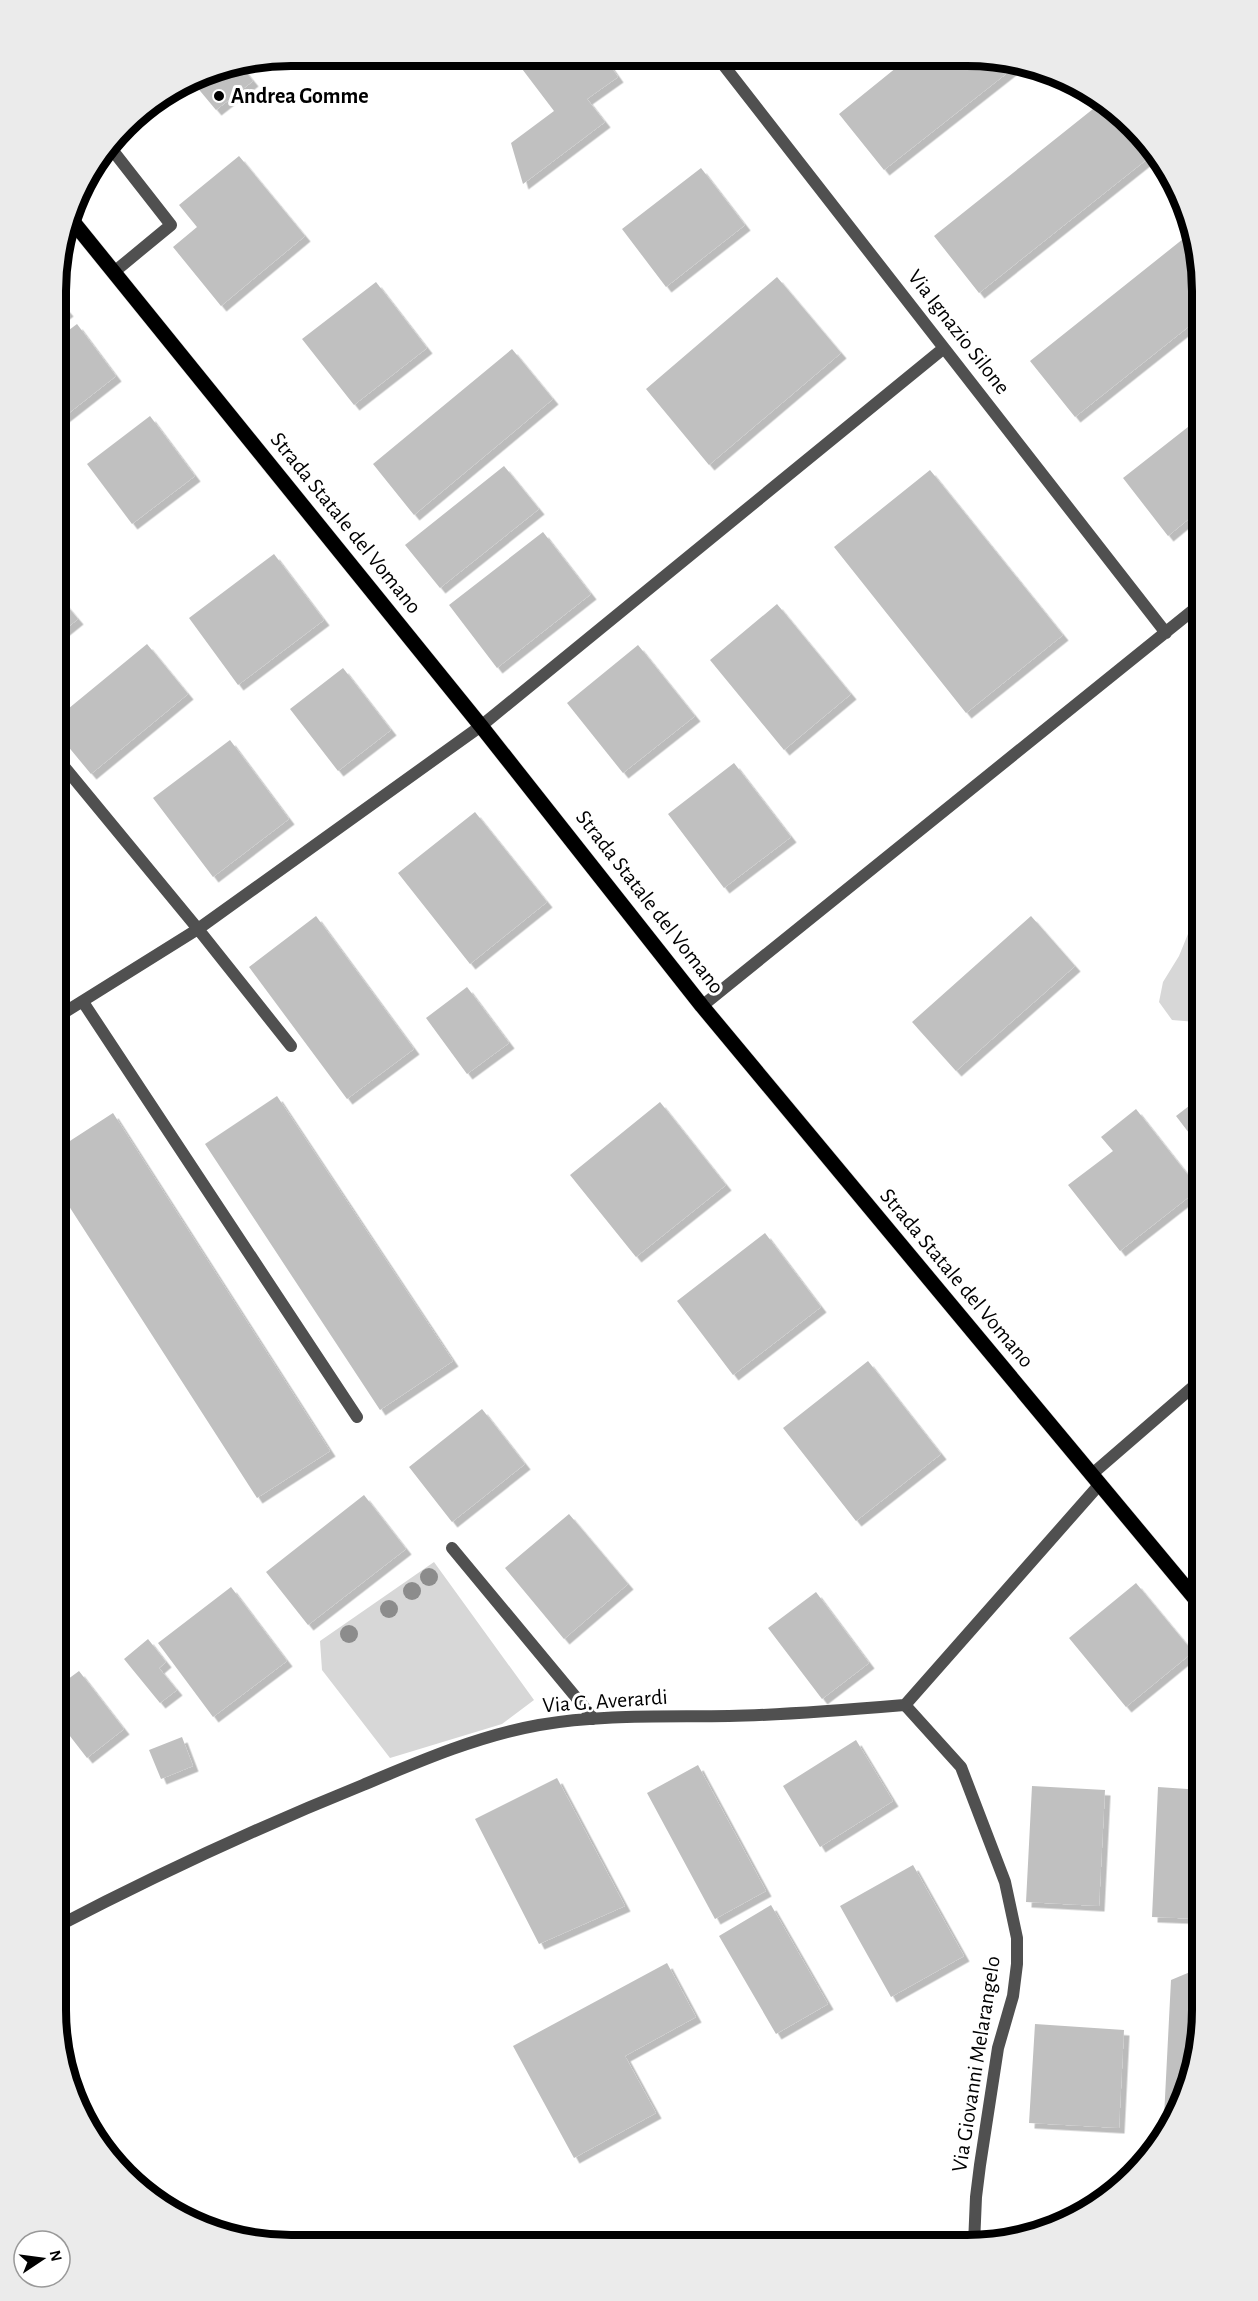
<svg xmlns="http://www.w3.org/2000/svg" width="1258" height="2301" font-family="'Alegreya Sans',sans-serif">
<style>
.green{fill:#d7d7d7}
.building{fill:#c0c0c0;filter:url(#shadow)}
.lines{fill:none;stroke-linecap:round;stroke-linejoin:round}
.primary-casing{stroke:#dbdbdb;stroke-width:16}
.service{stroke:#505050;stroke-width:12}
.minor{stroke:#505050;stroke-width:12}
.primary{stroke:#000;stroke-width:15}
.tree{fill:#8c8c8c}
.poi-dot{fill:#000;stroke:#fff;stroke-width:2}
.labels{text-anchor:middle;dominant-baseline:central;stroke-width:6;stroke-linejoin:round;paint-order:stroke}
.poi-label{font-size:22px;font-weight:bold;fill:#000;stroke:#fff;text-anchor:start}
.street-label{font-size:22px;fill:#000;stroke:#fff}
.rim{fill:none;stroke:#000;stroke-width:8}
</style>
<defs>
<filter id="shadow"><feDropShadow dx="5.5" dy="5.5" stdDeviation="0" flood-color="#0004"/></filter>
</defs>
<rect width="100%" height="100%" fill="#fff"/>
<path class="green" d="M1202,886v135l-6,1 -24,-2 -13,-18 4,-20 16,-26 11,-27 8,-33z
M434,1562l100,138 -32,24 -112,34 -68,-88 -2,-29z"/>
<path class="building" d="M513,57h91l14,20 -31,22 18,23 -82,62 -12,-41 43,-32z
M907,59l105,1 8,3 -136,107 -45,-56z
M241,66l12,15 -37,29 -25,-30 10,-7z
M1103,101l19,13 34,38 -177,141 -45,-57z
M239,156l66,80 -84,70 -48,-59 24,-20 -18,-22z
M701,168l44,57 -79,62 -44,-58z
M1193,231l9,60v25l-127,101 -45,-56z
M777,277l64,76 -132,112 -63,-76z
M376,282l51,66 -73,57 -52,-66z
M57,298l11,13 -11,9z
M77,324l39,52 -56,44 -3,-4v-77z
M512,349l41,50 -139,116 -41,-51z
M150,416l45,60 -63,48 -45,-60z
M1202,416v92l-34,28 -45,-58z
M504,466l35,43 -99,79 -35,-43z
M930,470l133,165 -97,78 -132,-166z
M543,532l48,62 -94,74 -48,-63z
M274,554l50,66 -86,65 -49,-67z
M57,594l21,25 -21,17z
M777,604l74,90 -67,56 -74,-90z
M147,644l41,50 -97,80 -34,-41v-15z
M638,645l57,71 -72,57 -56,-70z
M343,668l48,62 -53,41 -48,-62z
M230,740l59,79 -76,58 -60,-79z
M734,763l57,74 -67,51 -56,-74z
M475,812l72,90 -77,62 -72,-91z
M316,916l98,133 -67,50 -98,-132z
M1031,916l44,50 -119,105 -44,-49z
M467,987l42,56 -42,31 -41,-56z
M277,1096l176,265 -73,49 -175,-266z
M1202,1096v54l-26,-34z
M660,1102l66,83 -90,72 -66,-82z
M1136,1109l63,80 -79,62 -52,-66 45,-34 -12,-14z
M113,1113l217,338 -73,47 -201,-312v-36z
M765,1233l56,74 -88,68 -56,-74z
M868,1361l73,93 -85,67 -73,-93z
M482,1409l43,55 -73,58 -43,-55z
M364,1495l42,54 -98,76 -42,-53z
M569,1514l59,70 -64,55 -59,-71z
M1136,1583l57,69 -67,55 -57,-69z
M231,1587l56,74 -74,56 -55,-74z
M816,1592l53,71 -47,36 -54,-71z
M148,1639l18,23 -7,6 18,22 -17,13 -36,-44z
M79,1671l45,58 -37,29 -31,-40v-30z
M182,1737l11,29 -32,13 -12,-29z
M856,1740l37,61 -73,46 -37,-61z
M698,1765l68,126 -51,28 -68,-126z
M557,1778l68,128 -86,38 -64,-125z
M1032,1786l73,4 -6,116 -73,-4z
M1158,1787l44,3v129l-50,-2z
M913,1865l51,91 -73,41 -51,-91z
M771,1905l57,99 -52,30 -57,-98z
M667,1963l29,54 -71,39 31,57 -82,45 -61,-112z
M1202,1967v59l-17,74 -6,10 -15,7 7,-137z
M1035,2024l89,6 -5,98 -90,-5z"/>
<g class="lines">
<g class="primary-casing">
<path id="primary" d="M70,218l411,508 221,280 500,601"/>
</g>
<path class="service" d="M110,147l61,78 -57,47
M905,1705l56,62 44,115 12,56v26l-4,32 -15,52 -18,117 -4,32 -2,47"/>
<path class="minor" d="M718,58l448,575
M57,758l141,171 93,117
M83,1002l274,415
M702,1006l500,-403
M57,1017l141,-88 283,-203 463,-378
M1091,1475l111,-96
M452,1548l142,171
M56,1927c100,-52 203,-100 307,-142 57,-24 115,-49 176,-60 62,-11 127,-8 190,-9 59,-1 117,-6 176,-11l194,-220"/>
<use href="#primary" class="primary"/>
</g>
<g class="tree">
<circle cx="429" cy="1577" r="9"/>
<circle cx="412" cy="1591" r="9"/>
<circle cx="389" cy="1609" r="9"/>
<circle cx="349" cy="1634" r="9"/>
</g>
<circle class="poi-dot" cx="219" cy="96" r="6"/>
<g class="labels">
<g class="poi-label">
<text x="231" y="96">Andrea Gomme</text>
</g>
<g class="street-label">
<text transform="translate(959 332) rotate(52)">Via Ignazio Silone</text>
<text transform="translate(346 523) rotate(51)">Strada Statale del Vomano</text>
<text transform="translate(650 902) rotate(52)">Strada Statale del Vomano</text>
<text transform="translate(957 1278) rotate(50)">Strada Statale del Vomano</text>
<text transform="translate(605 1701) rotate(-4)">Via G. Averardi</text>
<text transform="translate(976 2064) rotate(-81)">Via Giovanni Melarangelo</text>
</g>
</g>
<path d="M0 0H1258V2301H0ZM291 66H967A225 225 0 0 1 1192 291V2010A225 225 0 0 1 967 2235H291A225 225 0 0 1 66 2010V291A225 225 0 0 1 291 66Z" fill="#ebebeb" fill-rule="evenodd"/>
<path class="rim" d="M291 66H967A225 225 0 0 1 1192 291V2010A225 225 0 0 1 967 2235H291A225 225 0 0 1 66 2010V291A225 225 0 0 1 291 66Z"/>
<g transform="translate(42 2259) rotate(77)"><circle r="28" fill="#ffffff" stroke="#999999" stroke-width="1.5"/>
<path d="M0-4.5L10 22L0 15L-10 22Z" fill="#000000"/>
<text y="-9" font-size="16" font-weight="bold" text-anchor="middle" fill="#000000">N</text>
</g>
</svg>
